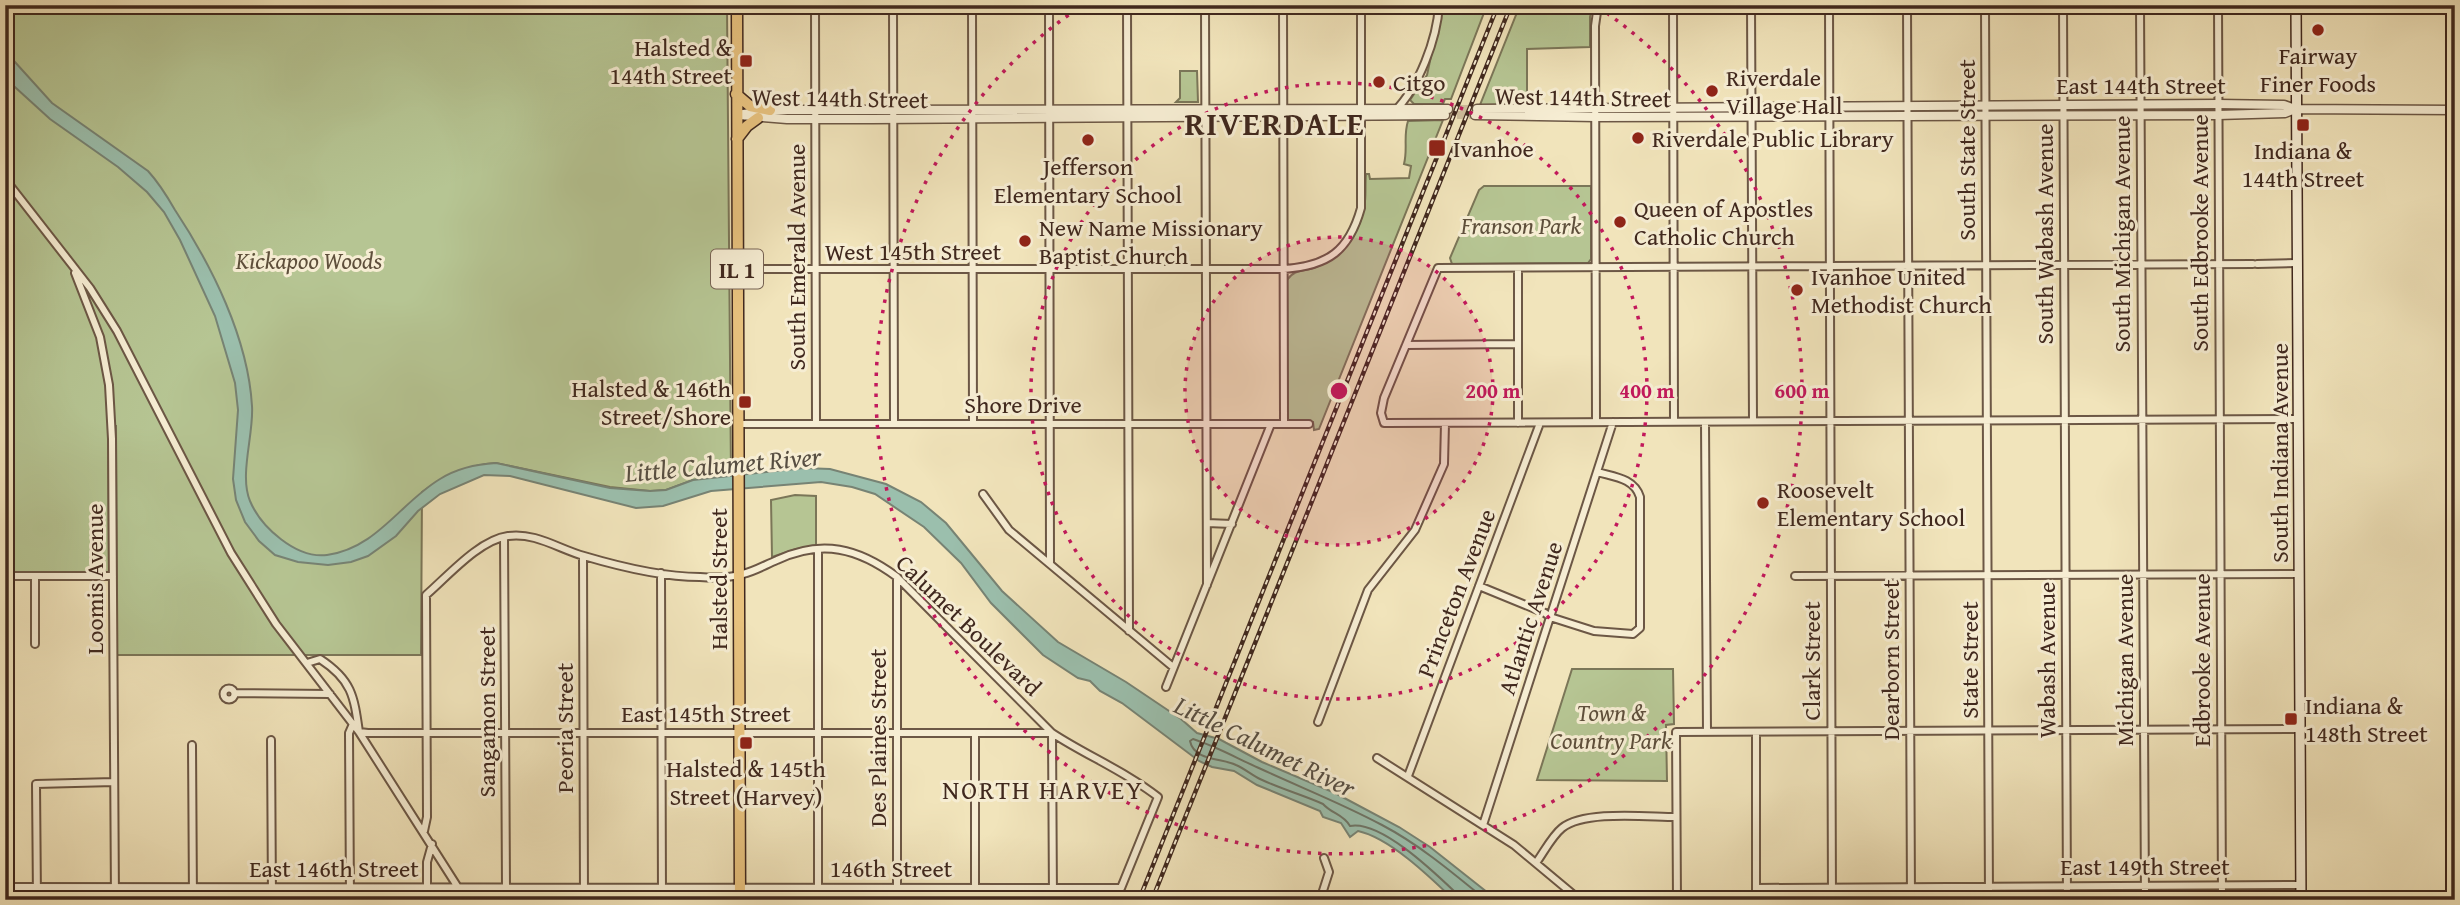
<svg xmlns="http://www.w3.org/2000/svg" width="2460" height="905" font-family="'Gentium Book Plus',serif">
<style>
.green{fill:#b6c593;stroke:#7b7658;stroke-width:2}
.water{fill:#9bbfad;stroke:#778374;stroke-width:2}
.lines{fill:none;stroke-linecap:round;stroke-linejoin:round}
.shore{stroke:#6e7466;stroke-width:2}
.tertiary-tunnel{stroke:#cebe9c;stroke-width:8;stroke-dasharray:8 4;stroke-linecap:butt}
.minor-casing{stroke:#6c5745;stroke-width:10}
.tertiary-casing{stroke:#6c5745;stroke-width:11}
.secondary-casing{stroke:#40281e;stroke-width:12}
.primary-casing{stroke:#40281e;stroke-width:13}
.minor{stroke:#f6edd3;stroke-width:6}
.tertiary{stroke:#f6edd3;stroke-width:8}
.secondary{stroke:#f6edd3;stroke-width:9}
.primary{stroke:#e8c27e;stroke-width:10}
.rail-casing{stroke:#40281e;stroke-width:4.5}
.rail{stroke:#f6edd3;stroke-width:2;stroke-dasharray:5;stroke-linecap:butt}
.ring{fill:none;stroke:#c2185b;stroke-width:3.5;stroke-dasharray:3.5 7}
.poi-dot{fill:#8f2418;stroke:#f6edd3;stroke-width:2.5}
.labels{text-anchor:middle;dominant-baseline:central;stroke-width:6;stroke-linejoin:round;paint-order:stroke}
.shield{fill:#f6edd3;stroke:#776354;stroke-width:2}
.shield-label{font-size:23px;font-weight:bold;fill:#40281e}
.poi-label{font-size:24px;fill:#40281e;stroke:#f6edd3;text-anchor:start}
.street-label{font-size:24px;fill:#40281e;stroke:#f6edd3}
.park-label{font-size:24px;font-style:italic;fill:#5e4f3b;stroke:#f6edd3}
.water-label{font-size:26px;font-style:italic;fill:#574e42;stroke:#f6edd3}
.neighbourhood-label{font-size:26px;letter-spacing:2px;fill:#40281e;stroke:#f6edd3}
.district-label{font-size:32px;font-weight:bold;letter-spacing:2px;fill:#40281e;stroke:#f6edd3}
.centre{fill:#c2185b;stroke:#f6edd3;stroke-width:3.5}
.ring-label{font-size:21px;text-anchor:middle;font-weight:bold;fill:#c2185b;stroke:#f6edd3;stroke-width:6;stroke-linejoin:round;paint-order:stroke}
</style>
<rect width="100%" height="100%" fill="#f1e4bb"/>
<filter id="stains"><feTurbulence type="fractalNoise" baseFrequency=".00286" numOctaves="4"/><feColorMatrix values="0 0 0 0 .2 0 0 0 0 .09 0 0 0 0 .02 0 0 0 .5 -.17"/></filter>
<radialGradient id="worn" r=".72"><stop offset=".6" stop-color="#630" stop-opacity="0"/><stop offset="1" stop-color="#630" stop-opacity=".3"/></radialGradient>
<path class="green" d="M5,5h722l4,470 -38,5 -27,10 -16,1 -40,-4 -114,-24c-29,2 -51,13 -74,29l-1,163h-304l-1,-229h-8l1,146 -104,1z
M1442,5h45l-36,94h-6l-2,5h-29l-4,-4 17,-25z
M1520,5h73l-3,12v30l-63,2v55l-47,1z
M1180,71h17l1,31h-22l4,-4z
M1443,120l-124,309 -5,1 -1,-8h-25l-1,-142c8,-12 18,-8 29,-13 28,-11 46,-36 49,-66 1,-9 0,-18 1,-27h3l1,5 39,-1 2,-12 -7,-2c4,-16 -1,-27 4,-43z
M1484,186h107v73l-3,4 -136,1 -2,-6 29,-68z
M795,495l21,1v50l-20,3 -24,8 -1,-57z
M1572,669h101l1,55 -8,1 1,56 -130,-1z"/>
<path class="water" d="M5,51l47,52 96,68c11,12 19,25 27,39 37,56 73,128 77,196 2,28 -13,69 -2,95 11,26 46,58 77,54 50,-7 73,-52 113,-76 16,-10 37,-15 56,-16l114,25 40,3 16,-1 27,-10 111,-12 26,1 56,15 35,18 25,21 56,68 56,51 68,40 55,37 16,14 22,6 43,23 73,31 64,34 31,20 67,53h-43c-24,-23 -64,-62 -96,-69l-8,6 -9,-14 -18,-6 -3,-6 -63,-26 -23,-14 -22,-4 -13,-6 -77,-58 -22,-12 -10,-10 -12,-3 -35,-23 -52,-52 -30,-40 -37,-36 -49,-33 -23,-7 -31,-5 -110,9 -48,15 -27,2 -126,-32 -26,-1 -44,19 -22,17 -22,25 -28,20 -17,6 -23,3 -30,-3 -23,-7 -16,-14 -14,-19 -9,-22 -3,-21 5,-69 -3,-27 -20,-67 -35,-76 -16,-28 -17,-20 -29,-25 -68,-48 -45,-41z"/>
<g class="lines">
<path class="shore" d="M1458,900l-3,-8c-22,-21 -75,-72 -105,-66 -7,-12 -18,-12 -27,-22 -20,-9 -42,-15 -63,-25 -8,-4 -15,-10 -24,-14 -14,-7 -42,-4 -46,-24l3,-2c25,8 45,20 68,30 41,19 82,35 121,56 38,20 71,48 104,75"/>
<path class="tertiary-tunnel" d="M1448,109h29
M1445,115h30"/>
<g class="minor-casing">
<path id="minor" d="M815,5l1,419
M893,5l1,419
M972,5l1,419
M1049,5l1,559
M1127,5l2,626
M1205,5l2,580
M1283,5l1,419
M1673,5l1,417
M1751,5l2,416
M1829,5l3,895
M1907,5l4,895
M1985,5l4,895
M2063,5l4,895
M2140,5l5,895
M2218,5l4,895
M1394,112c25,-25 43,-73 45,-107
M5,179l85,109 27,43 114,222 45,71 83,108 107,168
M2253,264l-815,4 -54,130 -3,15 3,10 914,-4
M2257,264l39,-1
M1518,268v155
M737,269h547c44,-3 65,-18 77,-61v-203
M75,273l25,64 9,48 3,54 3,461
M1406,345l112,-1
M1596,422l-1,-396 3,-21
M1705,422l2,310
M738,424h571
M983,494l26,36 164,137
M1207,523l25,1
M504,537l2,350
M818,549v351
M583,556l1,344
M661,573l1,327
M5,576h108
M1795,576l504,-2
M897,577v323
M1479,586l66,27 5,4 44,14 39,3 7,-6v-131c-6,-19 -26,-20 -43,-25
M35,644v-68
M307,663l13,-4c32,21 34,37 39,73l9,1h684l1,167
M1166,687l105,-263
M223.5 694a5.5 5.5 0 1 1 11 0a5.5 5.5 0 1 1-11 0Z
M235,693l95,1
M1318,722l50,-132 47,-60 29,-66 1,-41
M1756,732v168
M975,733v167
M271,740l1,160
M192,745l1,155
M1377,758l137,87 66,55
M1408,776l132,-353
M1483,825l130,-403
M1536,863c8,-11 16,-27 26,-35 23,-18 85,-11 114,-11
M5,887l1116,1 37,-91c-33,-26 -71,-41 -106,-64l-155,-156c-39,-29 -75,-38 -120,-17 -12,5 -22,11 -34,14 -13,4 -30,4 -43,3 -38,0 -79,-10 -116,-21 -25,-7 -49,-24 -76,-20 -29,4 -60,40 -82,59l1,222 -3,14
M1756,888l545,-3
M37,900l-1,-116 78,-2
M350,900l-1,-167 4,-9
M427,900v-38l5,-18
M1320,900l9,-28 -5,-14
M1677,900l-1,-168 624,-3"/>
</g>
<g class="tertiary-casing">
<path id="tertiary" d="M1477,109l741,-5 66,1 11,4
M737,115l33,-5h52l626,-1
M739,115l48,4h86l572,-4
M1475,115l121,2 622,-2 67,-2 10,-4 160,1"/>
</g>
<g class="secondary-casing">
<path id="secondary" d="M2296,5l5,895"/>
</g>
<g class="primary-casing">
<path id="primary" d="M737,5l3,895
M736,94l14,12 20,4
M737,139l10,-13 11,-8"/>
</g>
<use href="#minor" class="minor"/>
<use href="#tertiary" class="tertiary"/>
<use href="#secondary" class="secondary"/>
<use href="#primary" class="primary"/>
<g class="rail-casing">
<path id="rail" d="M1139,900l359,-895
M1152,900l359,-895"/>
</g>
<use href="#rail" class="rail"/>
</g>
<circle cx="1339" cy="391" r="154" fill="#c2185b" fill-opacity=".12"/>
<g class="ring">
<circle cx="1339" cy="391" r="154"/>
<circle cx="1339" cy="391" r="308"/>
<path d="M1598 7A463 463 0 1 1 1080 7"/>
</g>
<g class="poi-dot">
<circle cx="2318" cy="30" r="7"/>
<rect x="739" y="54" width="14" height="14" rx="3.5"/>
<circle cx="1379" cy="82" r="7"/>
<circle cx="1712" cy="91" r="7"/>
<rect x="2296" y="118" width="14" height="14" rx="3.5"/>
<circle cx="1638" cy="138" r="7"/>
<circle cx="1088" cy="140" r="7"/>
<rect x="1428" y="139" width="18" height="18" rx="3.5"/>
<circle cx="1620" cy="222" r="7"/>
<circle cx="1025" cy="241" r="7"/>
<circle cx="1797" cy="290" r="7"/>
<rect x="738" y="395" width="14" height="14" rx="3.5"/>
<circle cx="1763" cy="503" r="7"/>
<rect x="2284" y="712" width="14" height="14" rx="3.5"/>
<rect x="739" y="736" width="14" height="14" rx="3.5"/>
</g>
<g class="labels">
<rect class="shield" x="711" y="249.5" width="52" height="39" rx="5"/>
<g class="shield-label">
<text x="737" y="269">IL 1</text>
</g>
<g class="poi-label">
<text x="732" y="47" text-anchor="end">Halsted &amp;<tspan x="732" dy="28">144th Street</tspan></text>
<text x="2318" y="55" text-anchor="middle">Fairway<tspan x="2318" dy="28">Finer Foods</tspan></text>
<text x="1726" y="77">Riverdale<tspan x="1726" dy="28">Village Hall</tspan></text>
<text x="1393" y="82">Citgo</text>
<text x="1652" y="138">Riverdale Public Library</text>
<text x="1453" y="148">Ivanhoe</text>
<text x="2303" y="150" text-anchor="middle">Indiana &amp;<tspan x="2303" dy="28">144th Street</tspan></text>
<text x="1088" y="166" text-anchor="middle">Jefferson<tspan x="1088" dy="28">Elementary School</tspan></text>
<text x="1634" y="208">Queen of Apostles<tspan x="1634" dy="28">Catholic Church</tspan></text>
<text x="1039" y="227">New Name Missionary<tspan x="1039" dy="28">Baptist Church</tspan></text>
<text x="1811" y="276">Ivanhoe United<tspan x="1811" dy="28">Methodist Church</tspan></text>
<text x="731" y="388" text-anchor="end">Halsted &amp; 146th<tspan x="731" dy="28">Street/Shore</tspan></text>
<text x="1777" y="489">Roosevelt<tspan x="1777" dy="28">Elementary School</tspan></text>
<text x="2305" y="705">Indiana &amp;<tspan x="2305" dy="28">148th Street</tspan></text>
<text x="746" y="768" text-anchor="middle">Halsted &amp; 145th<tspan x="746" dy="28">Street (Harvey)</tspan></text>
</g>
<g class="street-label">
<text x="2141" y="85">East 144th Street</text>
<text transform="translate(1583 97) rotate(1)">West 144th Street</text>
<text transform="translate(840 98) rotate(1)">West 144th Street</text>
<text transform="translate(1966 150) rotate(-90)">South State Street</text>
<text transform="translate(2199 233) rotate(-90)">South Edbrooke Avenue</text>
<text transform="translate(2044 234) rotate(-90)">South Wabash Avenue</text>
<text transform="translate(2121 234) rotate(-90)">South Michigan Avenue</text>
<text x="913" y="251">West 145th Street</text>
<text transform="translate(796 257) rotate(-90)">South Emerald Avenue</text>
<text x="1023" y="404">Shore Drive</text>
<text transform="translate(2279 453) rotate(-90)">South Indiana Avenue</text>
<text transform="translate(94 579) rotate(-90)">Loomis Avenue</text>
<text transform="translate(718 579) rotate(-90)">Halsted Street</text>
<text transform="translate(1456 593) rotate(-69)">Princeton Avenue</text>
<text transform="translate(1530 618) rotate(-72)">Atlantic Avenue</text>
<text transform="translate(969 625) rotate(44)">Calumet Boulevard</text>
<text transform="translate(1890 660) rotate(-90)">Dearborn Street</text>
<text transform="translate(1969 660) rotate(-90)">State Street</text>
<text transform="translate(2046 660) rotate(-90)">Wabash Avenue</text>
<text transform="translate(2124 660) rotate(-90)">Michigan Avenue</text>
<text transform="translate(2201 660) rotate(-90)">Edbrooke Avenue</text>
<text transform="translate(1811 661) rotate(-90)">Clark Street</text>
<text transform="translate(486 712) rotate(-90)">Sangamon Street</text>
<text x="706" y="713">East 145th Street</text>
<text transform="translate(564 728) rotate(-90)">Peoria Street</text>
<text transform="translate(877 738) rotate(-90)">Des Plaines Street</text>
<text x="2145" y="866">East 149th Street</text>
<text x="334" y="868">East 146th Street</text>
<text x="891" y="868">146th Street</text>
</g>
<g class="park-label">
<text x="1521" y="225">Franson Park</text>
<text x="309" y="260">Kickapoo Woods</text>
<text x="1611" y="712">Town &amp;<tspan x="1611" dy="28">Country Park</tspan></text>
</g>
<g class="water-label">
<text transform="translate(723 464) rotate(-5)">Little Calumet River</text>
<text transform="translate(1265 746) rotate(26)">Little Calumet River</text>
</g>
<g class="neighbourhood-label">
<text x="1043" y="789">NORTH HARVEY</text>
</g>
<g class="district-label">
<text x="1275" y="123">RIVERDALE</text>
</g>
</g>
<circle cx="1339" cy="391" r="10" class="centre"/>
<g class="ring-label">
<text x="1493" y="398">200 m</text>
<text x="1647" y="398">400 m</text>
<text x="1802" y="398">600 m</text>
</g>
<rect width="2460" height="905" fill="none" stroke="#f1e4bb" stroke-width="28"/>
<rect x="7" y="7" width="2446" height="891" fill="none" stroke="#40281e" stroke-width="3.5"/>
<rect x="14" y="14" width="2432" height="877" fill="none" stroke="#40281e" stroke-width="2"/>
<rect width="100%" height="100%" filter="url(#stains)"/>
<rect width="100%" height="100%" fill="url(#worn)"/>
</svg>
